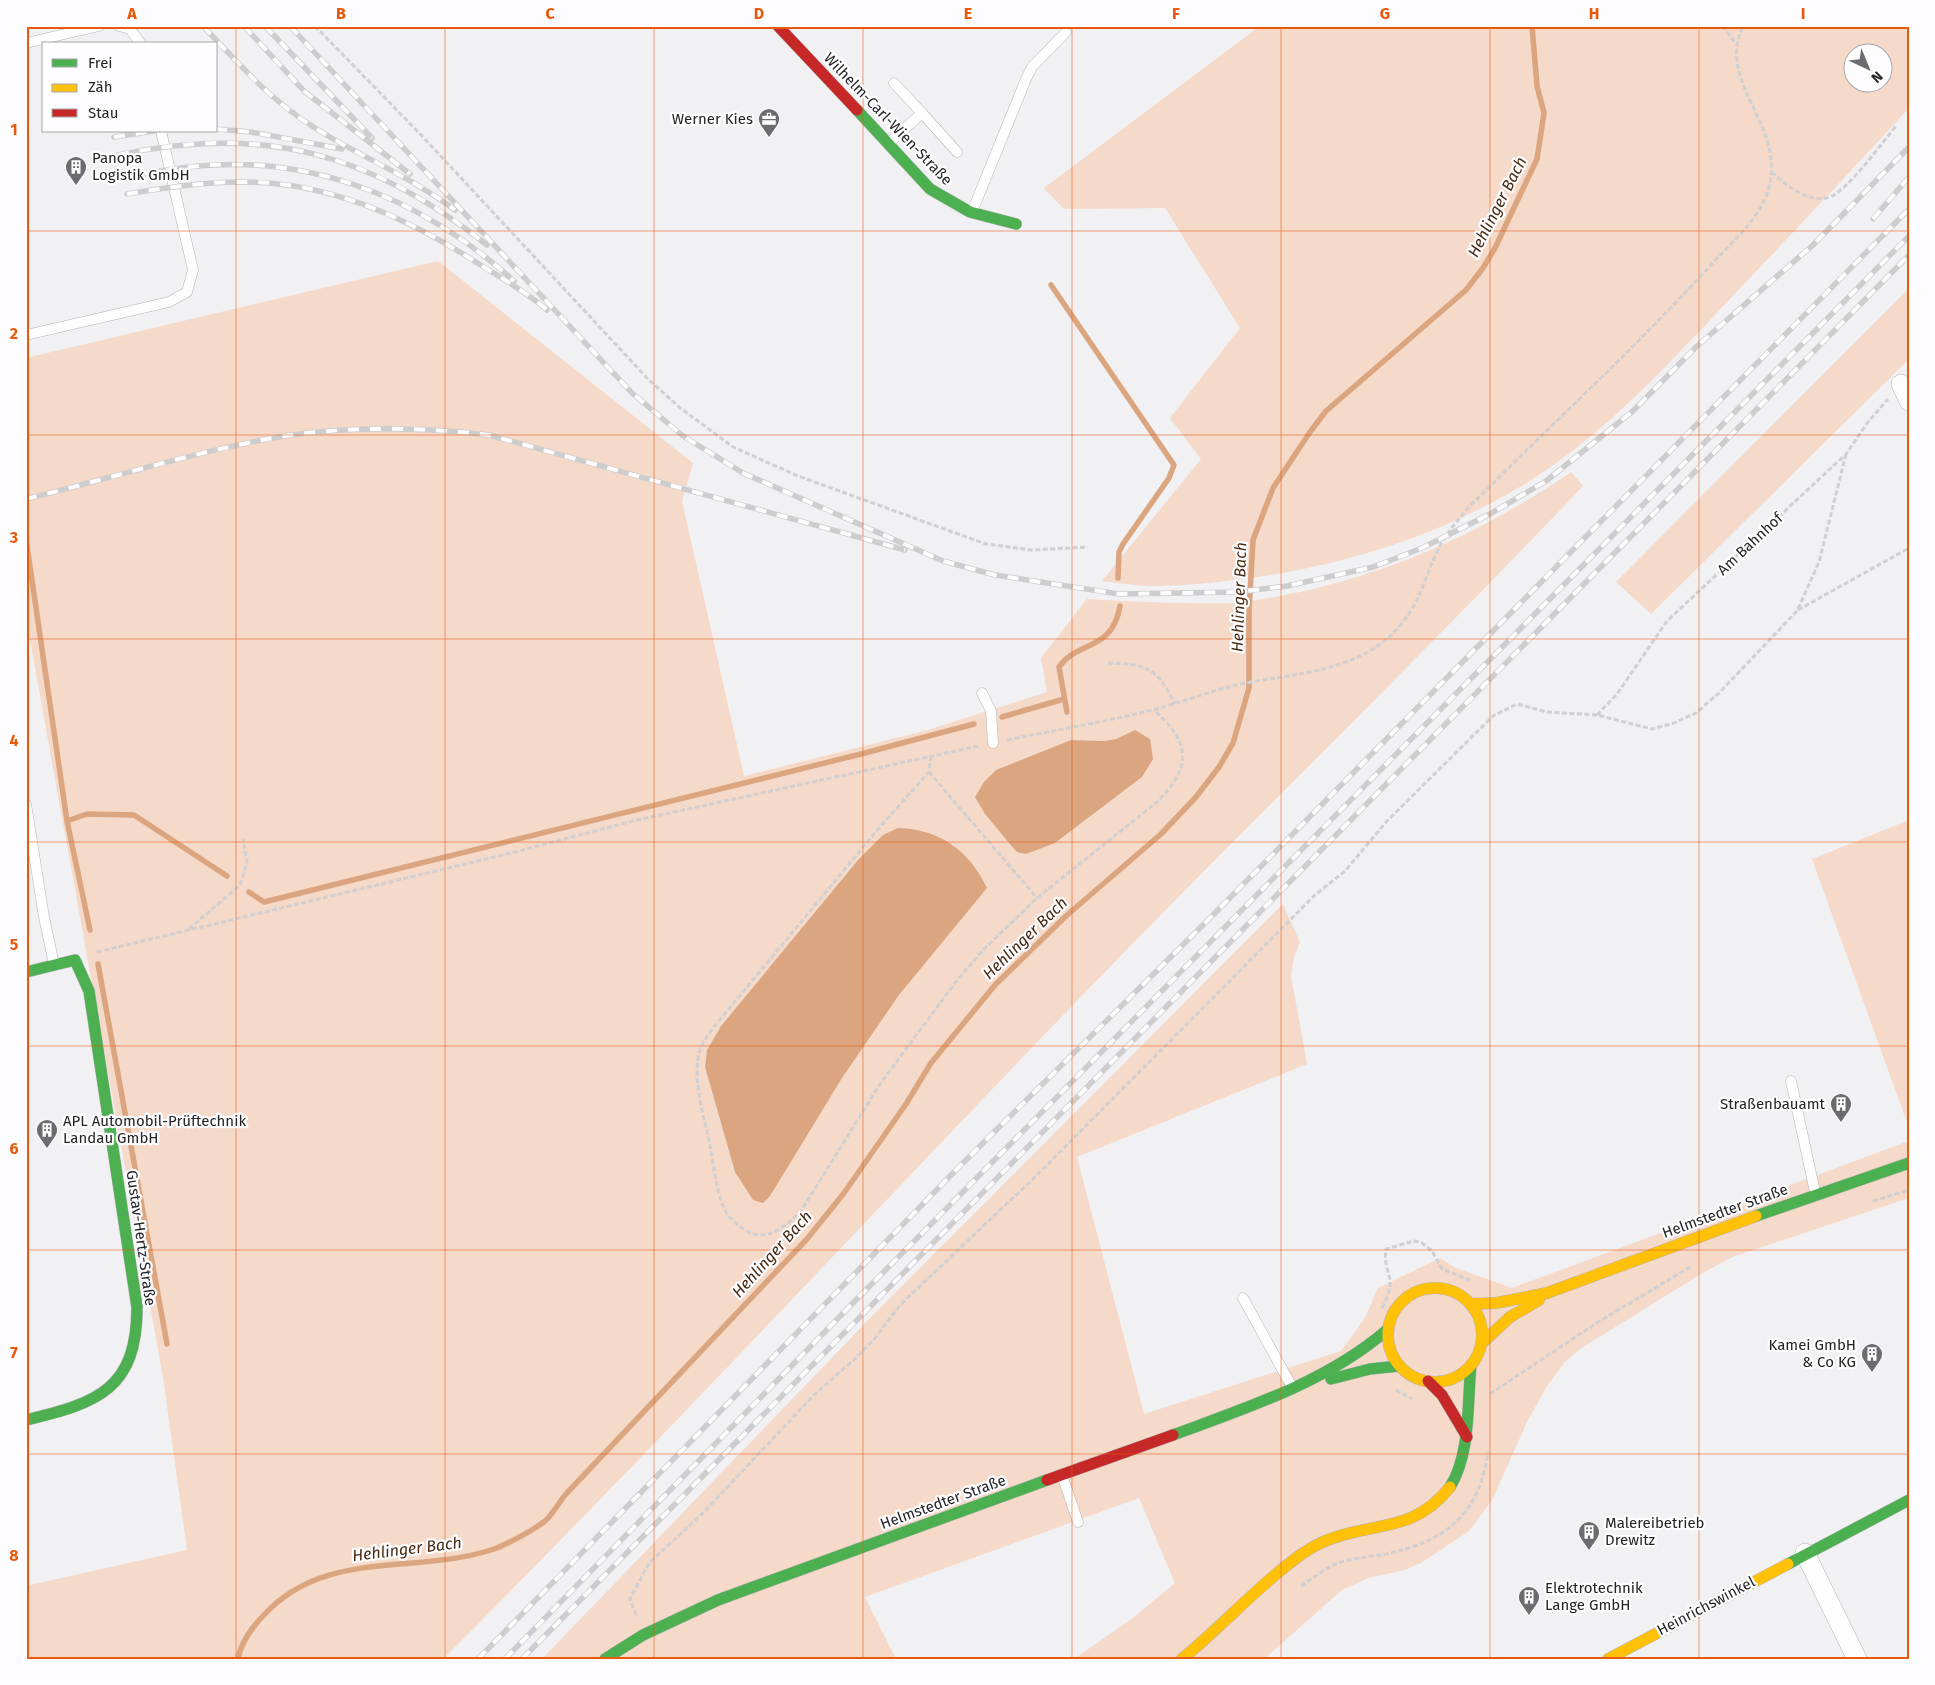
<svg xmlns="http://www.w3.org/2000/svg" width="1935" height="1685" font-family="'Fira Sans',sans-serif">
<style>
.green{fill:#f5d9c9;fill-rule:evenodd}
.water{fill:#daa57f}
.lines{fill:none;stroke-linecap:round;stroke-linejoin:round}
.stream{stroke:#daa57f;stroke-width:5.5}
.lane-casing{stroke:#b4b4b6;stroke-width:11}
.street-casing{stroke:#b4b4b6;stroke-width:20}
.fast-casing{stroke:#b4b4b6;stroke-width:12}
.slow-casing{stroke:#b4b4b6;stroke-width:12}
.jam-casing{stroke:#b4b4b6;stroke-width:12}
.path{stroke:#d0cfd1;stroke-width:3;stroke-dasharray:5 2.5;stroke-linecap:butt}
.lane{stroke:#fdfdfd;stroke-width:10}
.street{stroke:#fdfdfd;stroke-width:19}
.fast{stroke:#4caf50;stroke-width:11}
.slow{stroke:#ffc107;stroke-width:11}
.jam{stroke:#c62828;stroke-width:11}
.rail-casing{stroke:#cdcdce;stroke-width:5.5}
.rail{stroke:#fdfdff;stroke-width:4;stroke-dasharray:11;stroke-linecap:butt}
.grid{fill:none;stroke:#e8590c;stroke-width:1;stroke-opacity:0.55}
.labels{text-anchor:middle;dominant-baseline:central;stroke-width:4.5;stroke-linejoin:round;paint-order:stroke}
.poi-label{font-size:15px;fill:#242426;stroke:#fdfdff;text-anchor:start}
.street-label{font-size:15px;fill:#242426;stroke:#fdfdff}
.water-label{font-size:16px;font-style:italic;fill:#472810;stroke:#fdfdff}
.neatline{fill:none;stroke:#e8590c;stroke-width:2}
.grid-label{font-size:16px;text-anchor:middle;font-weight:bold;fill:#e8590c}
</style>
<rect width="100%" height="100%" fill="#f1f0f3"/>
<path class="green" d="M1260,26h649v82c-60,65 -121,130 -182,194 -52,55 -103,111 -164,156 -114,85 -267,124 -407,128 -18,0 -37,-3 -54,-5l99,-122 -31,-41 70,-90 -75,-120 -101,1 -20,-21zM1852,52h30v30h-30z
M438,261l255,202 -11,38 62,275 184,-46 119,-38 -6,-34 46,-59c35,2 71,4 106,4 14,0 28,1 42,0 122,-15 235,-61 336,-131l12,14c-168,177 -343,346 -513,522 -209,217 -414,438 -627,651h-417v-73l161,-36 -24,-173 -137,-759v-260zM1135,730l7,47 -87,66h-46l-24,-29 -9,-17 20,-27 75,-30 33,1 12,-2zM858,860l129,28 -88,107 -57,83 -58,92 -31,30 -18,-28 -30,-105 2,-17 14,-24z
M1909,288v71l-258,255 -35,-32z
M1909,820v308l-97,-269z
M1283,904l17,38 -6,15 -3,19 16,88 -230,93 67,257 197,-63 24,-33 13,-30 62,-30 16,10 56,20 397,-147v57l-174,58 -31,16 -124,77 -16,14 -17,23 -20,36 -35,78 -23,31 -48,32 -17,7 -36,8 -26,12 -78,69h-190l59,-41 42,-35 -36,-85 -274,99 31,62h-354l332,-345z"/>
<path class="water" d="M1135,730l15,9 3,20 -11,18 -87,66 -29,11 -9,-2 -8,-9 -24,-29 -10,-17 9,-15 12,-12 75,-30 33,1 12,-2z
M898,828c41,1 71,22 89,60l-88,107 -57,83 -72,118 -7,7 -10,-3 -18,-28 -30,-105 2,-17 14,-24 137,-166 25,-25z"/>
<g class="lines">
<path class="stream" d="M1051,285l123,180 -5,13 -46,66 -4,8 -1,26
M26,539l41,282 23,109
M1067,712l-8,-45c19,-27 53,-15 61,-61
M1002,717l62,-18
M67,821l20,-7 47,1 93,61
M249,892l15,10 597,-148 113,-30
M98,964l69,380
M238,1659c3,-17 13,-30 24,-42 61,-69 150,-42 229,-67 13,-4 43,-20 54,-29 8,-7 14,-19 21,-27l241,-255 37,-46 62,-89 25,-41 64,-78 71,-69 95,-82 35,-37 23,-30 14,-24 16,-55v-77l4,-71 20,-52 37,-56 16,-21 140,-121 17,-22 12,-20 42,-89 7,-46 -7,-27 -5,-60"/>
<g class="lane-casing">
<path id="lane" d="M119,26l11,3 11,15
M26,43l73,-17
M894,83l28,30
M889,143l33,-30 35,39
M972,212l54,-133 6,-12 34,-35
M26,335l143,-33 18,-10 6,-22 -32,-139
M982,693l9,18 2,32
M26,804l18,113 10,47
M1791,1081l24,111
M1243,1298l49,89
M1062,1475l16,47"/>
</g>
<g class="street-casing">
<path id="street" d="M1901,384l8,17
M1805,1553l52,106"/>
</g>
<g class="fast-casing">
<path id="fast" d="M857,110l73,79 40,23 46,12
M26,972l49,-12 14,31 48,316c0,82 -39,96 -111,113
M1756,1216l153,-53
M1331,1379l39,-10 29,-3
M1173,1435c73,-27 154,-53 214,-105
M1450,1487c21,-34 17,-83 21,-122
M1788,1564l121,-64
M605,1659l38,-24 75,-35 329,-120"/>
</g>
<g class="slow-casing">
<path id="slow" d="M1388 1335a47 47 0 1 1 94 0a47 47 0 1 1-94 0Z
M1471,1304l25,-1 51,-10 209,-77
M1481,1344l29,-27 29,-17
M1182,1659c34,-28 65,-61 99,-89 14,-11 27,-22 44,-29 48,-20 88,-7 125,-54
M1608,1659l180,-95"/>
</g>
<g class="jam-casing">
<path id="jam" d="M778,26l79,84
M1428,1381l14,14 25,42
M1047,1480l126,-45"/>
</g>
<path class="path" d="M315,26l108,111 224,241 32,29 54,40 65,29 188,68 45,6 57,-3
M1722,26l15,19
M1772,172c13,13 35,30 55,26 20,-5 55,-56 70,-73
M1798,610l111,-62
M1108,663c40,1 49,5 67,41
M1597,715l20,-21 50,-73 179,-167 22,-32 20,-23
M1007,740c49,-10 97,-18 145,-30 28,-7 55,-18 84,-25 55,-12 120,-11 161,-56 23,-25 26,-48 40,-77 7,-16 19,-29 30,-43 81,-81 166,-159 243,-243 21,-23 50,-47 59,-78 16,-65 -53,-104 -26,-162
M931,756l-2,16 -50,56 -161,194c-9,11 -18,22 -20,36 -4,30 6,58 12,87 4,21 6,48 16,67 4,6 10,12 16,16 23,17 43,-1 59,-17l79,-127 75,-101 28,-33 54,-52 120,-96c35,-35 34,-59 -3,-92
M929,772l108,126
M189,929l51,-44 7,-23 -4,-23
M97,952l414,-99 126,-33 342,-74
M1873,1201l36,-11
M1382,1308c18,-33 0,-32 4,-59l28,-8 8,2 10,8 10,18 28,11
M1396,1390l16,9
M1490,1394l108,-72 94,-56
M1301,1586c11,-7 21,-15 32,-21 16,-7 36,-8 53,-11 60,-13 93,-39 102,-102
M636,1615l-6,-16 19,-36 52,-48 113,-120 43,-38 18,-19 26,-34 134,-127 280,-282 30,-24 42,-50 106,-105 24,-12 30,8 50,3 55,14 22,-6 22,-10 24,-21 77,-81 22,-49 27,-108"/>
<use href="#lane" class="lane"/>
<use href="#street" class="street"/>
<use href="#fast" class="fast"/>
<use href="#slow" class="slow"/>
<use href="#jam" class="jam"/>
<g class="rail-casing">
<path id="rail" d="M203,26c35,37 68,75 112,102 46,29 96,49 140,82
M244,26l60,65 106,83
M265,26l107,112
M290,26l342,367 51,43 60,37 200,88 52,14 124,19 119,-2 49,-6 86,-19 49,-19 68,-34 56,-33 87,-70 63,-64 117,-102 96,-98
M216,129l35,3 91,17
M114,137l40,-6
M118,155c145,-31 253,-2 369,90
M123,178c25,-5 50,-10 75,-12 120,-11 228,36 316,115
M127,194c37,-6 75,-12 113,-12 85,-1 161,33 231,77 25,16 53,31 76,51
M1873,219l36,-42
M26,499c86,-21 171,-48 258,-63 68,-10 137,-9 205,-1l416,115
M478,1659l481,-492 253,-251 697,-707
M505,1659l346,-354 1058,-1069
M522,1659l1387,-1404"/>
</g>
<use href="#rail" class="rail"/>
</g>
<path class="grid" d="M236,26v1633M445,26v1633M654,26v1633M863,26v1633M1072,26v1633M1281,26v1633M1490,26v1633M1699,26v1633M26,231h1883M26,435h1883M26,639h1883M26,842h1883M26,1046h1883M26,1250h1883M26,1454h1883"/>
<defs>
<g id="office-pin" transform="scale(1.125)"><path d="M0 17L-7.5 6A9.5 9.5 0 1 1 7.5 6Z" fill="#6c6b6e" stroke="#fdfdff"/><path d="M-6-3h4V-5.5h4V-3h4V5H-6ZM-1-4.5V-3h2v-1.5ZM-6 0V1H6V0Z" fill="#fff"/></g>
<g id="building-pin" transform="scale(1.125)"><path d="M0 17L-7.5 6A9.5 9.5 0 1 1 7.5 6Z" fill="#6c6b6e" stroke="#fdfdff"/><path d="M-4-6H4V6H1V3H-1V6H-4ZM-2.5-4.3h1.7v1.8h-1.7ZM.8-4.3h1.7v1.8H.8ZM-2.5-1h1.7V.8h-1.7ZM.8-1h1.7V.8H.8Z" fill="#fff"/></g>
</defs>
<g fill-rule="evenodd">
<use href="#office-pin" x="769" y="119"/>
<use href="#building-pin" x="76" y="167"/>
<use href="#building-pin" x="1841" y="1104"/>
<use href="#building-pin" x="47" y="1130"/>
<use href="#building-pin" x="1872" y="1354"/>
<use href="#building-pin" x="1589" y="1532"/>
<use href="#building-pin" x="1529" y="1597"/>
</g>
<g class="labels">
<g class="poi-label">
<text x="753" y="119" text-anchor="end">Werner Kies</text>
<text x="92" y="158">Panopa<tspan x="92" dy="17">Logistik GmbH</tspan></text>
<text x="1825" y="1104" text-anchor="end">Straßenbauamt</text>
<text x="63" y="1121">APL Automobil-Prüftechnik<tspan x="63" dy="17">Landau GmbH</tspan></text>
<text x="1856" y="1345" text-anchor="end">Kamei GmbH<tspan x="1856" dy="17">&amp; Co KG</tspan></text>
<text x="1605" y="1523">Malereibetrieb<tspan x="1605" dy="17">Drewitz</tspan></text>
<text x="1545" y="1588">Elektrotechnik<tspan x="1545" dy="17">Lange GmbH</tspan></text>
</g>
<g class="street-label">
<text transform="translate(888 119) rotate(46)">Wilhelm-Carl-Wien-Straße</text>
<text transform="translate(1750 544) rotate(-43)">Am Bahnhof</text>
<text transform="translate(1725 1211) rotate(-20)">Helmstedter Straße</text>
<text transform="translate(141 1238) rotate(82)">Gustav-Hertz-Straße</text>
<text transform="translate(943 1502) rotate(-20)">Helmstedter Straße</text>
<text transform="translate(1706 1606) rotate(-28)">Heinrichswinkel</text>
</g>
<g class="water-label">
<text transform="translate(1497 207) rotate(-63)">Hehlinger Bach</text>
<text transform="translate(1239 597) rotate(-88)">Hehlinger Bach</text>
<text transform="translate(1025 938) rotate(-44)">Hehlinger Bach</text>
<text transform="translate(772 1254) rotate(-48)">Hehlinger Bach</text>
<text transform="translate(407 1549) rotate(-7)">Hehlinger Bach</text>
</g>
</g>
<rect width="1935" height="1685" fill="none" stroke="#fdfdff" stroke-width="55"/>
<rect x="42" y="42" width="175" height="90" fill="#fdfdff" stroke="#a6a6a8"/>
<rect x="52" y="59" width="25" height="8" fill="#4caf50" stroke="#a6a6a8"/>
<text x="88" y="68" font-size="15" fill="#242426">Frei</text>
<rect x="52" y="84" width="25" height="8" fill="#ffc107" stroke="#a6a6a8"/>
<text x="88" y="92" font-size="15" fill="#242426">Zäh</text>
<rect x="52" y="109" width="25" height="8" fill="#c62828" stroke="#a6a6a8"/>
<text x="88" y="118" font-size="15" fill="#242426">Stau</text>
<g transform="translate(1868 68) rotate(136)"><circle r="24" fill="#fdfdff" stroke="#a6a6a8"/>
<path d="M0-4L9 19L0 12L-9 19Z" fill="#6c6b6e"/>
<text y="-8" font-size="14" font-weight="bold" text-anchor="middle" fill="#242426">N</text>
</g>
<rect x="28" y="28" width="1880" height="1630" class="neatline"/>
<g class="grid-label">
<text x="132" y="19">A</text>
<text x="341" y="19">B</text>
<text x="550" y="19">C</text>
<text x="759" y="19">D</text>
<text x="968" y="19">E</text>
<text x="1176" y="19">F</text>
<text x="1385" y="19">G</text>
<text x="1594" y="19">H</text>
<text x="1803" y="19">I</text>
<text x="14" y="135">1</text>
<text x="14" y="339">2</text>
<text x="14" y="543">3</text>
<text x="14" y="746">4</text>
<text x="14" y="950">5</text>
<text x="14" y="1154">6</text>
<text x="14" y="1358">7</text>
<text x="14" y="1561">8</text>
</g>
</svg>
